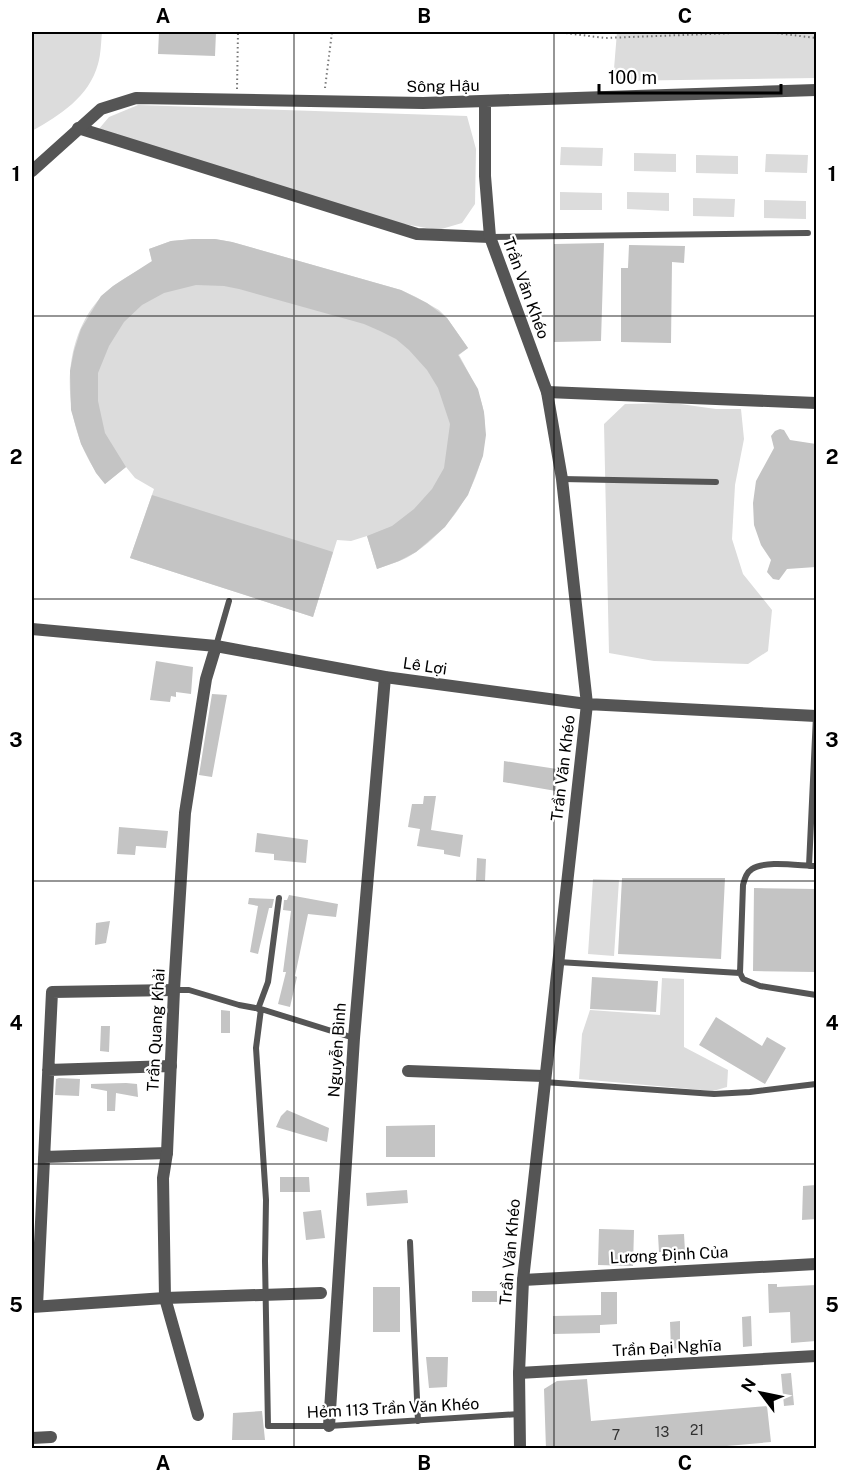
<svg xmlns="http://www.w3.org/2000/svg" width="848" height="1480" font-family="'Public Sans',sans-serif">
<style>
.green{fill:#dcdcdc}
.building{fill:#c4c4c4}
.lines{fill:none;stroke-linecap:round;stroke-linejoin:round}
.path{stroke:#777;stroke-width:2;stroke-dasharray:1.5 3;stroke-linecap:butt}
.service{stroke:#555;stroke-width:6}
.minor{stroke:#555;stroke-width:12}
.tertiary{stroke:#555;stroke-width:12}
.grid{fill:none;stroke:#000;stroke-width:1.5;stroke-opacity:0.55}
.labels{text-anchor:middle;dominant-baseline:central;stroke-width:4.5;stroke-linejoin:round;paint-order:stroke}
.number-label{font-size:14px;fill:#313131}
.street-label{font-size:16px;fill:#000;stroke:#fff}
.neatline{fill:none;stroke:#000;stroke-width:2}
.grid-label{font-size:20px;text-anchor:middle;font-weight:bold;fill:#000}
</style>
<rect width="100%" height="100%" fill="#fff"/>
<path class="green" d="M32,32h70c-1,10 -1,22 -4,32 -9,33 -38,51 -66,67z
M617,32h199v46l-203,3z
M138,105l329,11 9,33 -1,55 -13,19 -24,7 -57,-10 -283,-90 11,-13z
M561,147l42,1 -1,18 -42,-1z
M634,153l42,1v18l-42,-1z
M766,154l42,1 -1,18 -42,-1z
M696,155l42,1v18l-42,-1z
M560,192l42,1v17h-42z
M627,192l42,1v18l-42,-2z
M693,198l42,1 -1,18 -41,-1z
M764,200l42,1v18l-42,-1z
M193,239h22l17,3 169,48 15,7 23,13 8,8 21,30 -9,7c10,19 22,37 25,59 7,54 -25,108 -68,138 -12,9 -26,12 -39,17l-10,-33 -16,5 -14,-1 -24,77 -183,-59 24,-69 -19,-11 -9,-11 -21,17c-42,-50 -51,-139 -2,-189 14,-14 33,-23 49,-33l-3,-13 22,-8z
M673,403l43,6h25l3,30 -9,46 -3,54 11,35 29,36 -4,41 -20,13 -94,-3 -45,-8 -5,-229 21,-20z
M593,879l26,1 -5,76 -26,-2z
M662,978l22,1v68l44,23 -1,17 -14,4 -134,-12 3,-45 8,-24 70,5z"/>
<path class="building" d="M159,32h57l-1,24 -57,-2z
M193,239h22l17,3 169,48 26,13 20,15 21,30 -10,7 20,34 6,23 2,23 -3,21 -15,39 -23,32 -29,25 -17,9 -22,8 -10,-33 25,-10 22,-17 18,-20 12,-21 6,-44 -12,-36 -11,-18 -18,-20 -13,-11 -16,-8 -16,-7 -125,-35 -15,-3 -28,-1 -32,8 -22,12 -18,17 -15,24 -11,27v28l7,32 21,34 -21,17 -9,-11 -15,-29 -10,-34 -1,-39 4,-20 7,-22 20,-33 12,-10 39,-25 -3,-12 22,-8z
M604,243l-3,98 -47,1v-98z
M629,245l56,1 -1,17 -12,-1 -1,81 -50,-1v-74h7z
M780,429l4,1 6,10 26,4v123l-29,2 -8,11 -6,-1 -6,-7 4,-12 -10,-15 -7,-20 -1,-22 3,-22 18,-33 -3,-12 4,-5z
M152,495l181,57 -20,65 -183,-59z
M156,661l37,6 -2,27 -15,-2v5l-5,-1 -1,6 -20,-2z
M212,694l15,1 -15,82 -13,-2z
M504,761l53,8 -1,22 -53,-9z
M424,796h12l-5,34 32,5 -3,22 -16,-3v-4l-27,-4 3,-17 -12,-2 4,-23h11z
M119,827l49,4 -2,17 -30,-2 -1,9 -18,-1z
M257,833l51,7 -2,23 -32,-3v-6l-19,-2z
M477,858l9,1 -1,22h-9z
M622,878h103l-4,81 -103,-5z
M754,888l62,1v83l-63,-1z
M289,895l49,9 -2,13 -28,-3 -13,62 2,1 -7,30 -12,-3 8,-32h-3l8,-61 -8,-1 1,-10h3z
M249,898l25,1 -2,9h-3l-11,46 -8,-2 8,-46 -10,-2z
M110,921l-4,22 -11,2 1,-22z
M592,977l66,4 -2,31 -66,-3z
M221,1010l9,1v22h-9z
M716,1017l46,29 5,-9 19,11 -21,36 -66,-39z
M101,1026h9l-1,26 -9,-1z
M59,1078l21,1 -1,17 -24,-1 1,-16z
M126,1083l11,1 1,13 -22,-4 -1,18h-8v-20l-16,-3v-4z
M287,1110l42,18 -2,14 -51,-15 5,-11z
M435,1125v32h-49v-31z
M280,1177h29l1,15h-30z
M816,1185v34l-14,1 1,-34z
M407,1190l1,13 -41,3 -1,-13z
M321,1210l4,28 -19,2 -3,-28z
M599,1229l35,1 -1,36 -35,-1z
M684,1234l1,17 -26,1 -1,-17z
M768,1284h9v3l39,-2v56l-25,2 -1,-31 -21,1z
M373,1287h27v45h-27z
M472,1291h25v11h-25z
M601,1292h16v32l-17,1v8l-47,1v-18l48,-1z
M751,1316l1,30 -9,1 -1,-30z
M680,1321v27l-9,1 -1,-27z
M426,1357h22l-1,30 -18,1z
M791,1373l3,32 -10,1 -3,-32z
M587,1379l4,42 176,-15 4,36 -67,6 -158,1 -2,-60 13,-8z
M262,1411l3,29h-33l1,-27z"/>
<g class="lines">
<path class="path" d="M557,32l48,6 156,-6
M768,32l48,6
M325,88l7,-56
M237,89l1,-57"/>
<path class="service" d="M490,237l318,-4
M562,479l154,3
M216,646l13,-45
M809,866l7,-150
M816,866c-15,0 -51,-6 -64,3 -6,4 -7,9 -9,16l-3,88 3,6 17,7 56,9
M558,962l182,11
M174,990h15l50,15 22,4 93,29
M258,1009l10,-27 11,-84
M261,1009l-5,39 10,152 -1,61 3,165h61l190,-12
M544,1082l170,12 36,-2 66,-8
M410,1242l8,179"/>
<path class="minor" d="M78,128l339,106 73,3
M547,392l269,11
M48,1070l123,-4
M408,1071l136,5
M44,1157l123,-4
M523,1280l293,-16
M37,1306l15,-314 122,-2
M32,1307l133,-9 156,-5
M519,1373l297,-17
M329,1426l25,-388 31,-361
M32,1438l19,-1"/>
<path class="tertiary" d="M485,102v74l5,61 57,155 15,87 25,225 -64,576 -4,93 1,75
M32,171l69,-62 35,-11 287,5 393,-13
M32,629l184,17 169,31 202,27 229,12
M198,1415l-33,-117 -2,-120 4,-25 7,-163 11,-177 21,-134 10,-33"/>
</g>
<path class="grid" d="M294,32v1416M554,32v1416M32,316h784M32,599h784M32,881h784M32,1164h784"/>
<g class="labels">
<g class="number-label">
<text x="697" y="1430">21</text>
<text x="662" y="1432">13</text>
<text x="616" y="1435">7</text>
</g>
<g class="street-label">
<text transform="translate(443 86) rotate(-1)">Sông Hậu</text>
<text transform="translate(526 288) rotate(70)">Trần Văn Khéo</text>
<text transform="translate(425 666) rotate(8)">Lê Lợi</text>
<text transform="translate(563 768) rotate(-83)">Trần Văn Khéo</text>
<text transform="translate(156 1030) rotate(-87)">Trần Quang Khải</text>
<text transform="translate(337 1050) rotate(-86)">Nguyễn Bình</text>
<text transform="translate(510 1252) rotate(-85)">Trần Văn Khéo</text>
<text transform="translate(669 1255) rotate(-3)">Lương Định Của</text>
<text transform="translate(667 1348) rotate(-3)">Trần Đại Nghĩa</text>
<text transform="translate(393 1408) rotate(-3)">Hẻm 113 Trần Văn Khéo</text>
</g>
</g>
<rect width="848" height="1480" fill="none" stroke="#ffffff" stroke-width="66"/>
<g transform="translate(761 1393) rotate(302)" stroke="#ffffff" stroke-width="4.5" paint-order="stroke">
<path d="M0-4.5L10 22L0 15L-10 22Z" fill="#000000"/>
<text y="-9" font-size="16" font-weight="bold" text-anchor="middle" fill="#000000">N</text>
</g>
<path d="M599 84v9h182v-9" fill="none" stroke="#000000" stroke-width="3"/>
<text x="608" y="84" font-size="18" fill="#000000" stroke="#ffffff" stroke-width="4.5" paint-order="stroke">100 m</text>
<rect x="33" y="33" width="782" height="1414" class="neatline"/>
<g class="grid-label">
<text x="163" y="23">A</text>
<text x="424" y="23">B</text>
<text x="685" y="23">C</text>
<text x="16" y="181">1</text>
<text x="832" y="181">1</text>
<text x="16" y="464">2</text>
<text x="832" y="464">2</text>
<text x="16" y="747">3</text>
<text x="832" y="747">3</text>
<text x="16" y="1030">4</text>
<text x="832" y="1030">4</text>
<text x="16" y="1312">5</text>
<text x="832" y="1312">5</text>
<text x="163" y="1470">A</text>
<text x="424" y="1470">B</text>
<text x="685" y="1470">C</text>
</g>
</svg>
